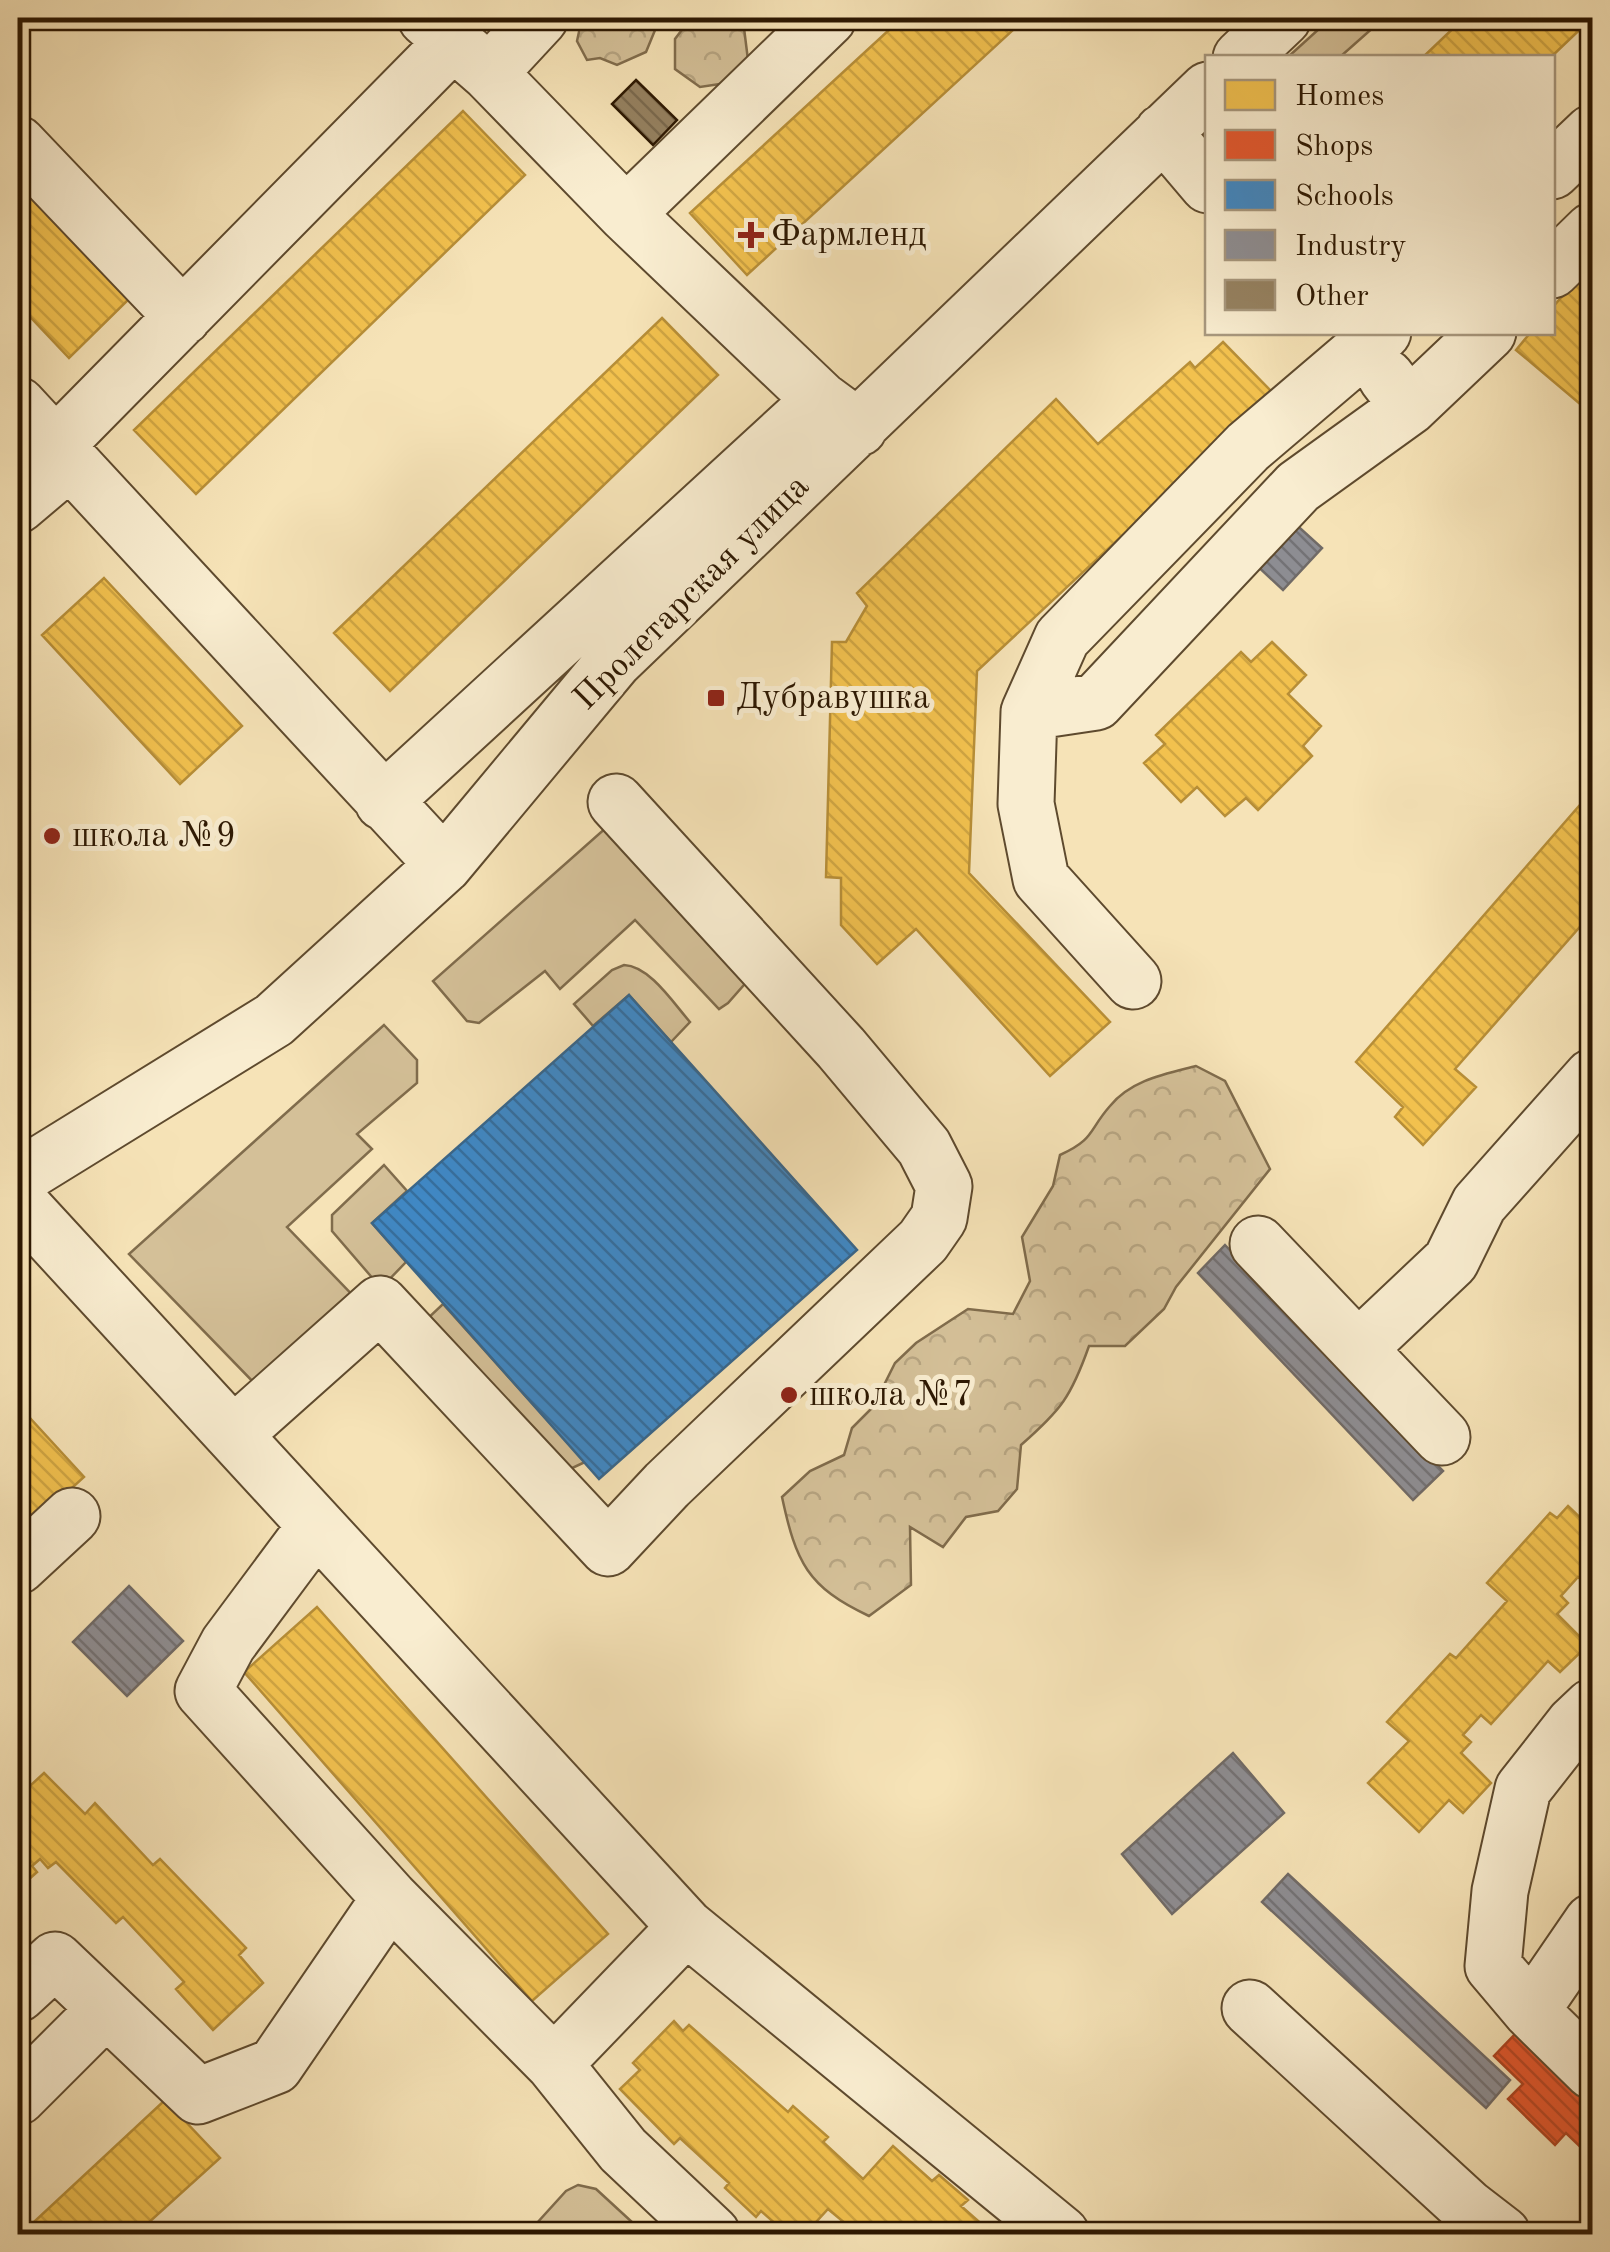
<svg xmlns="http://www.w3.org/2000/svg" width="1610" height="2252" font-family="'Old Standard TT',serif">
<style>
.grass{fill:#d4c098;stroke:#806c4c;stroke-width:2.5}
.forest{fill:url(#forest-crowns);stroke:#806c4c;stroke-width:2.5}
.homes{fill:url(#homes-back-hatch);stroke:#b78e37;stroke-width:2.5}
.shops{fill:url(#shops-back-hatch);stroke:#ad4420;stroke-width:2.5}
.schools{fill:url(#schools-back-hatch);stroke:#39668a;stroke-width:2.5}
.industry{fill:url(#industry-back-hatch);stroke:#706a66;stroke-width:2.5}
.building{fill:url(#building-back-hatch);stroke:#2c1701;stroke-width:2.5}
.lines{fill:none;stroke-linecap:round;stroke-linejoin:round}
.minor-casing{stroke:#5e4a2e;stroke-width:59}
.minor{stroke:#f9edd0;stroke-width:55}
.poi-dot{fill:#8f2418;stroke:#f9edd0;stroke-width:4}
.labels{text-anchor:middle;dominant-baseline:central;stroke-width:10;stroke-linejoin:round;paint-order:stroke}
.poi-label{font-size:35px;fill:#2c1701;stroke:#f9edd0;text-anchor:start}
.street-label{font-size:35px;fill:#2c1701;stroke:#f9edd0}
</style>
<defs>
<pattern id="forest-crowns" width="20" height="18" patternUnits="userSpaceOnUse" patternTransform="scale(2.5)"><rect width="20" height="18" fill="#d4c098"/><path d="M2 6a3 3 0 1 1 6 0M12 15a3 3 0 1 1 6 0" fill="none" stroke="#b6a481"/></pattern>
<pattern id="homes-back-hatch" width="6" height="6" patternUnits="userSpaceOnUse" patternTransform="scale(2.5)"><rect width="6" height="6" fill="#f2c14e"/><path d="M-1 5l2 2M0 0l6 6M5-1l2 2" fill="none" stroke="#d0a542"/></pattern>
<pattern id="shops-back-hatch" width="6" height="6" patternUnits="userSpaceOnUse" patternTransform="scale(2.5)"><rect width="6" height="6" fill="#e4572e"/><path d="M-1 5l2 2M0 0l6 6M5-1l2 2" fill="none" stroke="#b94725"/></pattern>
<pattern id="schools-back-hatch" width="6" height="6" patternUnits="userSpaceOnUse" patternTransform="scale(2.5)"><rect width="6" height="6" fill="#3f88c5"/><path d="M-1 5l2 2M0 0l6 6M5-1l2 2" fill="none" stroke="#356e9e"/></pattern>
<pattern id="industry-back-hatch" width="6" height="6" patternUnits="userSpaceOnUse" patternTransform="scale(2.5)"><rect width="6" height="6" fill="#8d8d92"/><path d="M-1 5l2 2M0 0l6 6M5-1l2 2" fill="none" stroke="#737275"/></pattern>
<pattern id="building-back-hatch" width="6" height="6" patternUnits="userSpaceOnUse" patternTransform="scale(2.5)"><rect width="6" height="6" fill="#958160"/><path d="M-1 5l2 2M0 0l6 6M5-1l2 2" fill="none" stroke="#7a694d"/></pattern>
</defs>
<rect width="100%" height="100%" fill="#f6e3b7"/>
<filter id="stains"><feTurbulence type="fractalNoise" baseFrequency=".002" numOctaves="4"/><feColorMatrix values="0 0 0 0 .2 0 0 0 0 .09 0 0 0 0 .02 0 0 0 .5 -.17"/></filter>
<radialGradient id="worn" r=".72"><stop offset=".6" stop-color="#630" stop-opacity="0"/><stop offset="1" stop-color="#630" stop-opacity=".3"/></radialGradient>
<path class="grass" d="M1331,18h53l-44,39h-52z
M608,826l142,152 -22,25 -9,6 -84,-89 -75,69 -15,-18 -66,52 -12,-2 -34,-40z
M624,965c26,1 50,39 66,57l-19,20 -42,-47 -36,31 -19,-22 38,-34z
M384,1025l33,35v23l-60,51 15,15 -85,78 74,77 -101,85 -131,-135z
M384,1165l23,26 -35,32 34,39 -25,26 -49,-57v-16z
M443,1304l142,158 -19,9 -140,-151z
M578,2185l18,4 49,45h-118l39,-43z"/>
<path class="forest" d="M582,18h78l-14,34 -29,13 -17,-7 -13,2 -10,-19z
M691,18h49l3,2 5,40 -15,22 -33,5 -25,-18v-30z
M1196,1066l29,15 45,88 -94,118 -12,22 -39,37h-36c-18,51 -28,64 -68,99l-4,44 -19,22 -32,6 -23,30 -33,-20 1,58 -42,31c-62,-29 -73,-54 -87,-119l28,-26 34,-16 8,-27 21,-21 22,-44 21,-20 52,-34 45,5 17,-33 -8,-44 31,-51 7,-31c35,-16 28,-24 50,-49 21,-26 55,-32 86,-40z"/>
<path class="homes" d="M902,18h124l-279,257 -57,-62z
M1464,18h128l-42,40h-128z
M463,111l62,64 -329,319 -62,-64z
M18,179l114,117 -63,62 -51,-54z
M1587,268l5,5v141l-76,-64 15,-18h21v-24z
M662,318l56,57 -328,316 -56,-58z
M1223,342l51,52 -297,277 -8,202 141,149 -60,54 -134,-147 -39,35 -36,-39v-47l-15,-1 6,-235h14l21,-36 -10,-13 199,-194 42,45 92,-82 5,6z
M104,578l138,148 -62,58 -138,-149z
M1272,642l34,33 -18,19 33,32 -18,20 9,10 -54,54 -12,-12 -21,18 -28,-29 -16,15 -37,-39 21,-19 -9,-9 85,-83 10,10z
M1592,791v122l-137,156 21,18 -53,58 -28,-28 8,-10 -47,-45z
M30,1418l54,59 -66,60v-108z
M1568,1506l24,23v51l-4,5 -10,-8 -17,19 7,7 -11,11 31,31 -28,27 -12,-11 -57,63 -10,-9 -18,20 8,7 -10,11 30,30 -28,30 -14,-13 -30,32 -51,-49 41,-42 -22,-19 63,-68 6,4 51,-57 -20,-18 63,-70 7,5z
M317,1607l291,327 -76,67 -288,-329z
M44,1773l41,41 10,-11 58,62 7,-6 86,89 -7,7 24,28 -50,47 -37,-41 8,-7 -61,-65 -7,6 -60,-61 -8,6 -8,-9 -8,7 5,6 -19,17v-92z
M674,2021l9,10 6,-6 99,87 5,-6 35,31 -5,5 40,37 30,-33 39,35 7,-6 29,25 -7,6 32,28h-135l-30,-25 -23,25h-18l-26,-23 -5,6 -31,-29 4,-5 -49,-45 -6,6 -54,-55 20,-19 -7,-7z
M165,2100l55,58 -84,76h-115z"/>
<path class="shops" d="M1518,2031l74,72v55l-26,-25 -11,12 -47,-46 15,-15 -29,-28z"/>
<path class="schools" d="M629,995l228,255 -258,229 -227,-256z"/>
<path class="industry" d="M1291,520l31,28 -39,42 -30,-28z
M1225,1245l218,226 -30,29 -215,-227z
M129,1586l54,55 -56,55 -54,-54z
M1233,1753l51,60 -112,101 -50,-60z
M1288,1874l222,206 -24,28 -224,-206z"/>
<path class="building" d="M636,80l41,40 -24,25 -41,-41z"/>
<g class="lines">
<g class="minor-casing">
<path id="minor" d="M426,18l63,55 137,141 195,186 38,28
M1241,58l42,-40
M489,73l51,-55
M1163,132l45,53
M18,144l165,173
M1552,171l40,-38
M626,214l202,-196
M1552,270l40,-39
M1386,377l23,30 79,-75
M18,405l426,460
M56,445l396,-402
M18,505l52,-44
M1029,712l67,-10 202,-215 111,-80
M383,802l438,-402
M1133,981l-92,-102 -15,-75 3,-92 33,-74 186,-191 135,-115
M18,1178l256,-158 170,-155 170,-204 594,-571
M18,1201l668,726 375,307
M1258,1244l184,193
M1360,1347l91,-86 28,-57 113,-127
M234,1434l146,-130 228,244 59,-63 256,-244 16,-23 5,-32 -20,-39 -83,-99 -225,-246
M315,1527l-87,117 -25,47 187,207 164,166 69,86 89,84
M18,1566l54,-50
M1592,1707l-18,17 -51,65 -23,102 -7,75 38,45 61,60
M18,1994l37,-34 143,136 77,-30 115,-168
M1250,2008l217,199 35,27
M1531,2011l61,-89
M554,2064l132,-137
M18,2097l87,-87"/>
</g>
<use href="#minor" class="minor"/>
</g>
<g class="poi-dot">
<path d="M746 220h10v10h10v10h-10v10h-10v-10h-10v-10h10z"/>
<rect x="706" y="688" width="20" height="20" rx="5"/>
<circle cx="52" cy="836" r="10"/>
<circle cx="789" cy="1395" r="10"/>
</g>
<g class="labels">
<g class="poi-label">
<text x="771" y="235">Фармленд</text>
<text x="736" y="698">Дубравушка</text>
<text x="72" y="836">школа №9</text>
<text x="809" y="1395">школа №7</text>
</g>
<g class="street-label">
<text transform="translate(692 593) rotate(-45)">Пролетарская улица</text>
</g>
</g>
<rect width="1610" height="2252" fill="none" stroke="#f6e3b7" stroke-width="60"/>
<rect x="20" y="20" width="1570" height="2212" fill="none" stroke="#2c1701" stroke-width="5"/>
<rect x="30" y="30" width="1550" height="2192" fill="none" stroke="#2c1701" stroke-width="2.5"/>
<rect x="1205" y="55" width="350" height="280" fill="#f9edd0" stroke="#a7977d" stroke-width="2.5"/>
<rect x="1225" y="80" width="50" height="30" fill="#f2c14e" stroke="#a7977d" stroke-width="2.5"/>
<text x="1295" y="105" font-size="30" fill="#2c1701">Homes</text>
<rect x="1225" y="130" width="50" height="30" fill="#e4572e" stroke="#a7977d" stroke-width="2.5"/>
<text x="1295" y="155" font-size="30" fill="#2c1701">Shops</text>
<rect x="1225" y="180" width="50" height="30" fill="#3f88c5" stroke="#a7977d" stroke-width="2.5"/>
<text x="1295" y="205" font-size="30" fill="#2c1701">Schools</text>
<rect x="1225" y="230" width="50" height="30" fill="#8d8d92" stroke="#a7977d" stroke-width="2.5"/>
<text x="1295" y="255" font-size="30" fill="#2c1701">Industry</text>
<rect x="1225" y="280" width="50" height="30" fill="#958160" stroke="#a7977d" stroke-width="2.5"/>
<text x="1295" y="305" font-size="30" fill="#2c1701">Other</text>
<rect width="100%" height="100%" filter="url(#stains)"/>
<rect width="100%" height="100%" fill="url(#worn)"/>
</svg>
